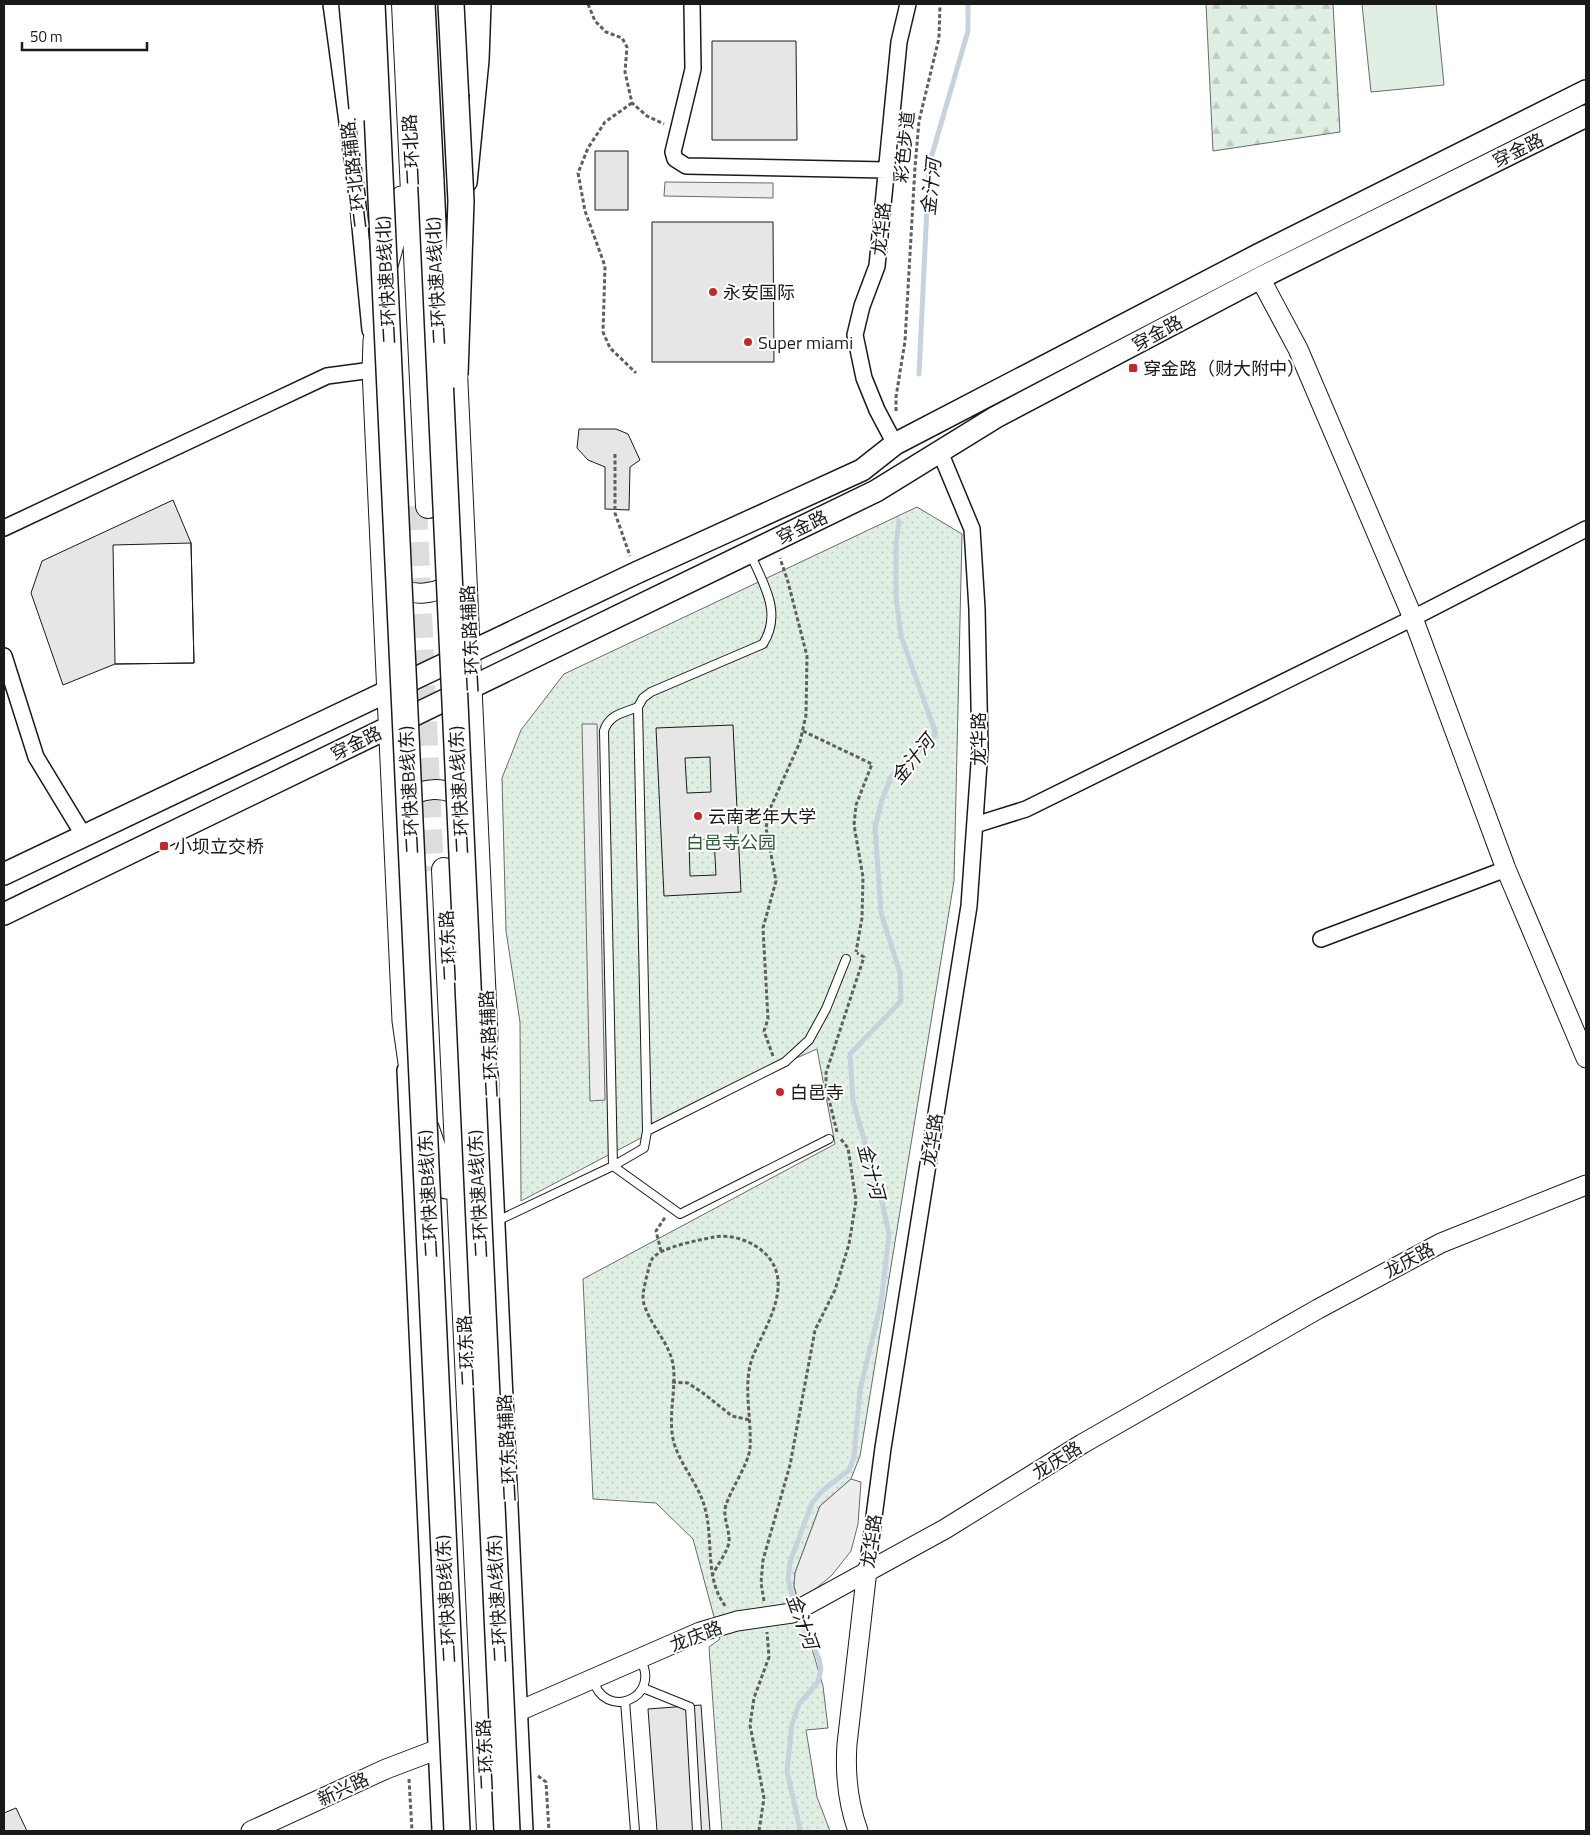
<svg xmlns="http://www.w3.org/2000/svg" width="1590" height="1835" font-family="'Titillium Web','Noto Sans SC',sans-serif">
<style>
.grass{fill:url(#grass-dots);stroke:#6a6a6a}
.forest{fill:url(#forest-firs);stroke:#6a6a6a}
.garden{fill:#e0efe3;stroke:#6a6a6a}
.parking{fill:#ededed;stroke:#6a6a6a}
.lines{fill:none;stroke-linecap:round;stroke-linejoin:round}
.stream{stroke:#c6d2dc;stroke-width:5}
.building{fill:#e6e6e6;stroke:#1a1a1a;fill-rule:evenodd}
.primary-tunnel{stroke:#ddd;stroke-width:24;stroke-dasharray:24 12;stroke-linecap:butt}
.service-casing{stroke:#1a1a1a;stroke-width:10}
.minor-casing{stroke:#1a1a1a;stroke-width:18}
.tertiary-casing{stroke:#1a1a1a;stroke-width:21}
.secondary-casing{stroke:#1a1a1a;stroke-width:24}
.primary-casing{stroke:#1a1a1a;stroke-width:26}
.trunk-casing{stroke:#1a1a1a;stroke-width:28}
.path{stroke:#5f5f5f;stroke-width:3;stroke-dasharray:4 2.5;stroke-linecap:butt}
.service{stroke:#fff;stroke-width:8}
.minor{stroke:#fff;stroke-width:15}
.tertiary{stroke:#fff;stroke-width:19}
.secondary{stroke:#fff;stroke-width:21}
.primary{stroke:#fff;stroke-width:24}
.trunk{stroke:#fff;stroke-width:25}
.trunk-bridge-casing{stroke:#1a1a1a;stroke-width:28;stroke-linecap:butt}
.trunk-bridge{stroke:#fff;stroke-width:25}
.poi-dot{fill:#c62828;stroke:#fff;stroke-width:2}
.labels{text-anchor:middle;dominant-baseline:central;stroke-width:4;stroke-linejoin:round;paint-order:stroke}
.street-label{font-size:18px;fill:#1a1a1a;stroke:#fff}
.poi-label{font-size:18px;fill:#1a1a1a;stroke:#fff;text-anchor:start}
.park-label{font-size:18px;fill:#2b5a34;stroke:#fff}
.water-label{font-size:19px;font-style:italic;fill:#1a1a1a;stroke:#fff}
</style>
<defs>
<pattern id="grass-dots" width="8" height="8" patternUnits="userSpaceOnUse" patternTransform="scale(1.25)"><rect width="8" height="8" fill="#e0efe3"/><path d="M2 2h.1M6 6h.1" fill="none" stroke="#c0ccc2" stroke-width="1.8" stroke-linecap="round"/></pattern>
<pattern id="forest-firs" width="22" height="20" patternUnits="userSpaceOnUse" patternTransform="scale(1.25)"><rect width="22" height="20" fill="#e0efe3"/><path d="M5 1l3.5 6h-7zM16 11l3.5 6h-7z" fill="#c0ccc2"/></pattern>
</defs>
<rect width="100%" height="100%" fill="#fff"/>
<path class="grass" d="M917,507l45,27 -8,347 -94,575 -9,23 -31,27 -25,67 -1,14 29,99 5,42 -22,2 11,67 13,34h-108l-13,-184 11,-8 -27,-100 -37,-36 -63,-4 -10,-220 252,-135 -18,-95 -41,18 -255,134 -1,-179 -14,-91 -4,-153 19,-48 43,-56z"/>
<path class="forest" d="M1206,4h127l7,128 -127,19z"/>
<path class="garden" d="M1362,4h74l8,81 -73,7z"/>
<path class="parking" d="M665,182l108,1v15l-109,-2z
M582,724h15l8,376 -15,1z
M851,1479l10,3 -3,42 -7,27 -19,24 -33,28 -5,-17 1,-13 25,-67z"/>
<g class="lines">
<path class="stream" d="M919,374l10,-209 39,-134v-27
M796,1605l-5,-13 -3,-13 2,-17 22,-59 10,-12 27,-21 5,-13 6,-67 21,-87 8,-68 -6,-29 -30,-105 -3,-47 51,-53 -1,-28 -19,-60 -6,-86 7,-27 9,-23 45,-43 -35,-98 -5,-39v-53l3,-23
M799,1831l1,-2 -13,-58 5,-47 7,-20 19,-22 3,-13 -2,-10 -20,-46"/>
</g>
<path class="building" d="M712,41h84l1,99h-85z
M595,151h33v59h-33z
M652,222h121l1,140h-122z
M579,429h37l12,5 12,26 -10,7 -1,43 -24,-1v-42l-17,-7 -11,-12z
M173,500l18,43 3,120 -79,1 -52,21 -32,-92 11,-32z
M191,543l3,120 -79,1 -2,-119z
M733,725l8,167 -77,4 -8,-168zM710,757l1,35 -24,1 -2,-35zM714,839l2,36 -26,1 -1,-36z
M701,1705l9,126h-53l-9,-122z
M16,1808l11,23h-23v-18z"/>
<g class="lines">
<path class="primary-tunnel" d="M415,506l17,365"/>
<g class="service-casing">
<path id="service" d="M638,707c-14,6 -29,7 -34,24l9,435 67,48 149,-75
M647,1131l138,-69 24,-22 17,-31 20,-50
M497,1221l116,-55 31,-18 3,-17 -9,-424 5,-9 8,-6 112,-48c20,-32 0,-60 -13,-91
M593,1679c11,43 70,19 47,-20
M643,1688l47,19 7,124
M625,1701l10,130"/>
</g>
<g class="minor-casing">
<path id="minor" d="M331,4l26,192 13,134
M692,4l1,65 -20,83 2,7 11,7 200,4
M469,183l12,-123 2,-56
M895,444l-18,-34 -13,-32 -9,-43 7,-29 15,-40 22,-224 9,-38
M4,528l323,-152 45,-6v-10
M4,656l32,101 48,79
M975,825l51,-16 387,-191 173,-89
M1321,939l185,-70
M405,1070l35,761
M490,1074l35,757
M867,1570l16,-122 86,-542 11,-157 -3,-140 -5,-80 -32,-77"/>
</g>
<g class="tertiary-casing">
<path id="tertiary" d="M388,266l11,-39 2,-31
M1260,278l38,71 115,269 93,251 80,189
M379,302l-6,39 -1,29 30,651 6,42 8,29
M457,361l31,675 -2,30 -6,33
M390,581c20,19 49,14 68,-3
M401,805c17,-20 47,-20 67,-3
M429,1127l12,35 5,27
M519,1711l181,-79 37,-11 55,-8 153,-84 137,-85 236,-135 123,-66 145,-58
M251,1831l135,-62 50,-19
M858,1831c-10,-28 -13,-58 -11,-87l20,-174"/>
</g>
<g class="secondary-casing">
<path id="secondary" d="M4,874l632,-301 226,-103 33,-26 363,-189 328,-164
M4,914l872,-423 120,-74 264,-139 326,-162"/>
</g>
<g class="primary-casing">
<path id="primary" d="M404,4l24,502
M444,870l45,961"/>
</g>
<g class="trunk-casing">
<path id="trunk" d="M422,4l9,178
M464,83l3,-79"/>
</g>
<path class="path" d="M588,4l7,17 11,11 16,6 5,9 -2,25 7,31 15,13 17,8
M632,103l-27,19 -17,26 -10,25 7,38 20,55 -2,66 7,16 26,25
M896,411v-14l9,-56 10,-174 4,-46 20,-83 1,-34
M615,454v59l15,43
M803,731l69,33 -16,41 -2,20 9,52 -1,41 -6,34
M773,1056l-9,-25 4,-12 -5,-91 13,-47 -10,-53 3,-17 31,-69 6,-27 1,-59 -19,-74 -8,-24
M837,1132l-11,-45v-14l38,-116 -7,-4
M661,1251l-5,-20 10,-15
M672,1382l16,1 15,10 29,23 18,4
M712,1576c4,-9 16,-25 17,-34 1,-12 -7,-26 -3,-37 5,-16 23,-42 24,-57 2,-30 -8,-64 3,-92 11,-27 37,-65 19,-94 -11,-18 -38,-29 -58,-25 -14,3 -54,10 -62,22 -3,6 -4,13 -6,20 -2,10 -5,18 -1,28 7,20 24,36 28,57 4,25 -6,53 1,79 5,18 21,38 28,56 14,35 0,77 24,108
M764,1601l-3,-18 2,-23 27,-95 25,-135 20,-40 14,-46 7,-43 -8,-53 -8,-10
M538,1776l8,6 3,49
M409,1779l3,52
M759,1831l5,-33 -14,-73 4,-27 15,-41 -2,-25"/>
<use href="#service" class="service"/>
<use href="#minor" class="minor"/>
<use href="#tertiary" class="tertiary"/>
<use href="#secondary" class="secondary"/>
<use href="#primary" class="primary"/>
<use href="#trunk" class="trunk"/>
<g class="trunk-bridge-casing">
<path id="trunk-bridge" d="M352,4l10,104
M372,4l85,1827
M451,4l10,197 -6,174
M431,182l76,1649"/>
</g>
<use href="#trunk-bridge" class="trunk-bridge"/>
</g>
<g class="poi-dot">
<circle cx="713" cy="292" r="5"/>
<circle cx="748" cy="342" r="5"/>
<rect x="1128" y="363" width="10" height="10" rx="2.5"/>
<circle cx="698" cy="816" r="5"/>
<rect x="159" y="841" width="10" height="10" rx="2.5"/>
<circle cx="780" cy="1092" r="5"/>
</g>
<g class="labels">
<g class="street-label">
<text transform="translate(904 147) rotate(-84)">彩色步道</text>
<text transform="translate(411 150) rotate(-93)">二环北路</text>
<text transform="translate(1518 150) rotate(-26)">穿金路</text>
<text transform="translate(354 175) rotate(-97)">二环北路辅路</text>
<text transform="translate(881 229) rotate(-84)">龙华路</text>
<text transform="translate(386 280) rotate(-93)">二环快速B线(北)</text>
<text transform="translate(436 281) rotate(-93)">二环快速A线(北)</text>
<text transform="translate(1157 333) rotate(-28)">穿金路</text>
<text transform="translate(802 527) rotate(-26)">穿金路</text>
<text transform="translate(470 639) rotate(-93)">二环东路辅路</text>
<text transform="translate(978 739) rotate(-90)">龙华路</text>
<text transform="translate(356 743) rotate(-26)">穿金路</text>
<text transform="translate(409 790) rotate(-93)">二环快速B线(东)</text>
<text transform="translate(459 790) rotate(-93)">二环快速A线(东)</text>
<text transform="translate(448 946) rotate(-93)">二环东路</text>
<text transform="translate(489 1044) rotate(-93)">二环东路辅路</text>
<text transform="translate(932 1140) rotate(-81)">龙华路</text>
<text transform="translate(428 1194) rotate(-93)">二环快速B线(东)</text>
<text transform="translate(478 1194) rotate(-93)">二环快速A线(东)</text>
<text transform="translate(1409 1260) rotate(-28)">龙庆路</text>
<text transform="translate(466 1351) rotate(-93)">二环东路</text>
<text transform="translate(507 1448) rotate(-93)">二环东路辅路</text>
<text transform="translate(1057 1460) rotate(-32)">龙庆路</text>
<text transform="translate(871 1541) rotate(-82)">龙华路</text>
<text transform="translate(446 1599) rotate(-93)">二环快速B线(东)</text>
<text transform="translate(497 1599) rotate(-93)">二环快速A线(东)</text>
<text transform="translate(696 1636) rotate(-21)">龙庆路</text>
<text transform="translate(485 1755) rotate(-93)">二环东路</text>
<text transform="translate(343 1789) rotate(-25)">新兴路</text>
</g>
<g class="poi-label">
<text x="723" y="292">永安国际</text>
<text x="758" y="342">Super miami</text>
<text x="1143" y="368">穿金路（财大附中）</text>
<text x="708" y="816">云南老年大学</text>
<text x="174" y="846">小坝立交桥</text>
<text x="790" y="1092">白邑寺</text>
</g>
<g class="park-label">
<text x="731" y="842">白邑寺公园</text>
</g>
<g class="water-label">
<text transform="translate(930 187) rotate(-84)">金汁河</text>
<text transform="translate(912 759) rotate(-51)">金汁河</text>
<text transform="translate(872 1171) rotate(75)">金汁河</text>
<text transform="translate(803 1621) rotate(70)">金汁河</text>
</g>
</g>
<rect width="1590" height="1835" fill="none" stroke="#1a1a1a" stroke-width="10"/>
<path d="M22 42v8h125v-8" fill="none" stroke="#1a1a1a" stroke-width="2.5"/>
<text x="30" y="42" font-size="15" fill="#1a1a1a" stroke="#ffffff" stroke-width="4" paint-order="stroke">50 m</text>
</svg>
